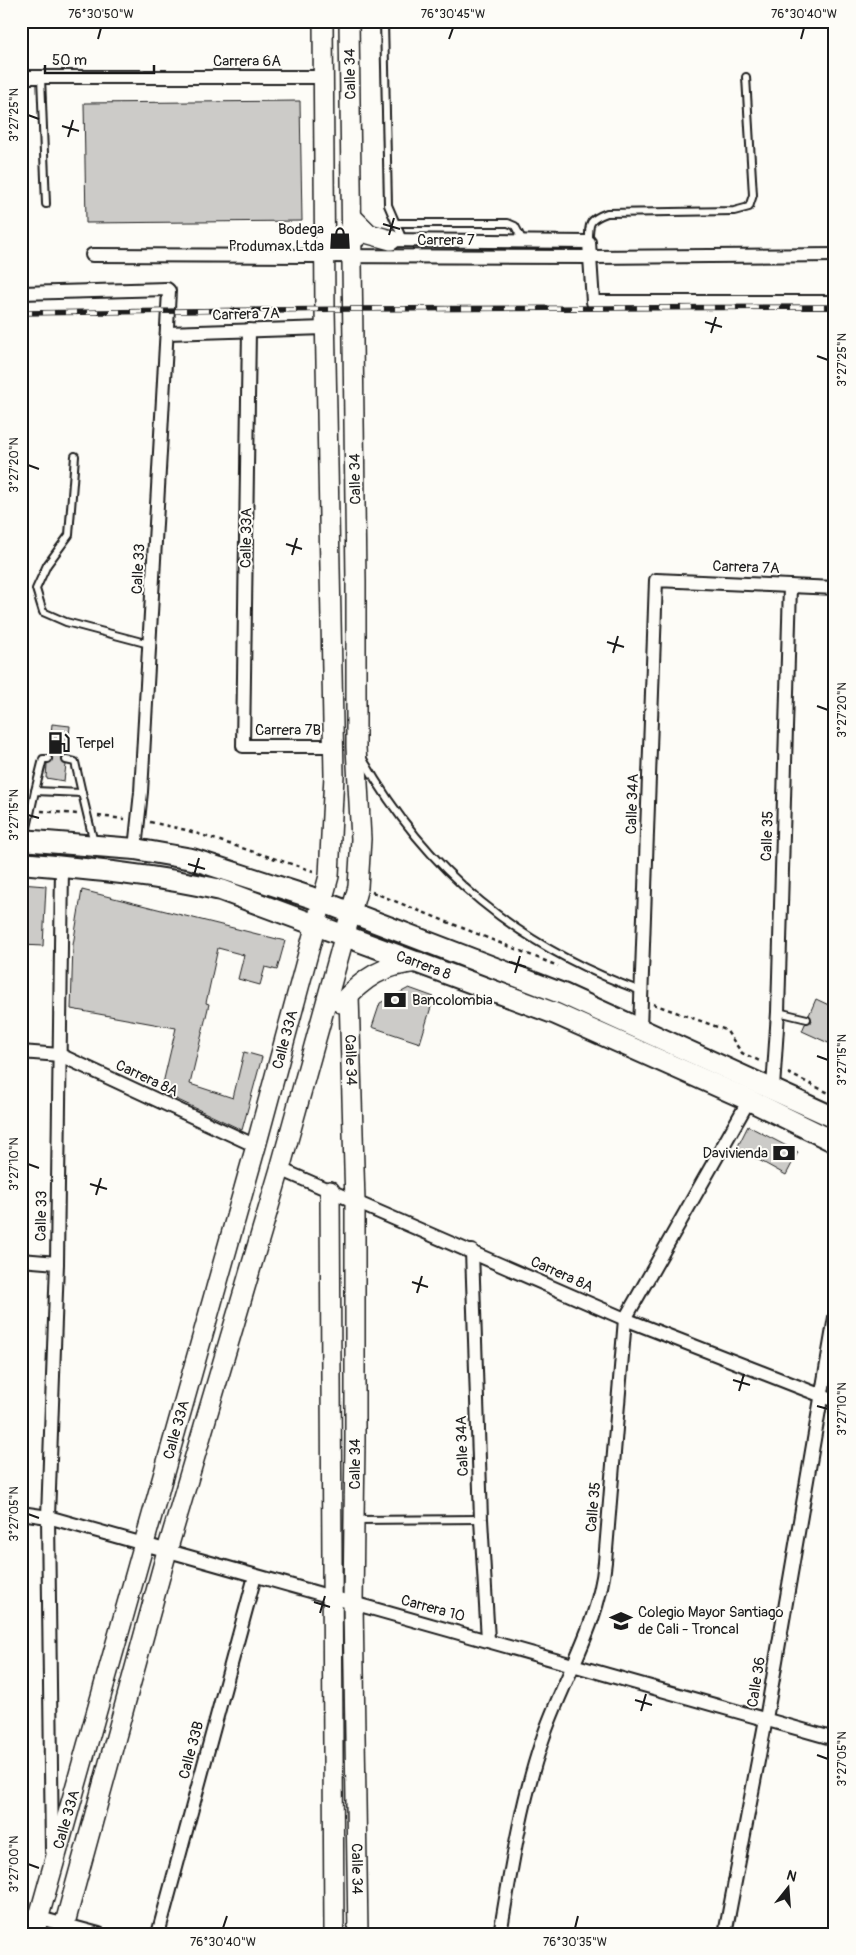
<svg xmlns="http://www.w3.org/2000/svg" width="856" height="1955" font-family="Pangolin,sans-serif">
  <rect width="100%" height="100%" fill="#fdfcf7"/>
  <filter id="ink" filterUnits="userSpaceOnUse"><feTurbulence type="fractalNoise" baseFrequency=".02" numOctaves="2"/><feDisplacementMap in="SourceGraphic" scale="10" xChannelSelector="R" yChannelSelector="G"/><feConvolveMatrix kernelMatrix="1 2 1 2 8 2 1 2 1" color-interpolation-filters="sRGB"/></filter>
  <g filter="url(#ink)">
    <g fill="#cccbc8" stroke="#1c1c1c">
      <path d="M300 101 302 221 86 223 84 103Z"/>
      <path d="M52 724 70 726 67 755 61 759 66 765 64 781 46 778 47 764 53 759 49 754Z"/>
      <path d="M21 884 46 886 43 946 21 945Z"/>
      <path d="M82 890 285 941 277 970 265 967 260 985 238 979 244 955 218 948 206 1003 209 1004 190 1084 233 1098 244 1052 262 1057 242 1130 161 1092 176 1028 71 1009 73 945Z"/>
      <path d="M409 988 434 997 420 1043 372 1027 380 1003Z"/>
      <path d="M816 999 835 1008V1046L802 1031 805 1024 812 1021 809 1015Z"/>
      <path d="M748 1126 798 1152 786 1175 737 1148Z"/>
    </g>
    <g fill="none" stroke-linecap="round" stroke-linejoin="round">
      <defs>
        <g id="lane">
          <path d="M384 21 388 205 403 240"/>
          <path d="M41 77 46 204"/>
          <path d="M396 223H508L515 226 523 241"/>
          <path d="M589 242C589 223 588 220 607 213L734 211 749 207 753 195 746 77"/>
          <path d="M75 456 69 535 47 565 36 589 43 612 66 622 149 644"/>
          <path d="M363 759C427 872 519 947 641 991"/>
          <path d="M66 760 75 762 82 793"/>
          <path d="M35 791 43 759H48"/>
          <path d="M25 837 35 791 82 793 94 843"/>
          <path d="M778 1012 807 1019"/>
          <path d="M355 1520 481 1519"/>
        </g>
        <g id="street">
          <path d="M21 77H323"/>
          <path d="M324 239 359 240"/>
          <path d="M384 240 589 242 593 302H835"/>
          <path d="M92 255 590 257 835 255"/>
          <path d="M21 293 167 289 169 291 141 792 135 849"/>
          <path d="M249 330 243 746H333"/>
          <path d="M167 333 325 328"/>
          <path d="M640 1029 656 580 835 588"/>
          <path d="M21 1052 60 1055 256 1146"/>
          <path d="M773 1088 778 1012 790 586"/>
          <path d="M280 1169 625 1319 835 1401"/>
          <path d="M472 1251 481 1519 488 1640"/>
          <path d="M21 1260 57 1263"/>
          <path d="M21 1513 48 1517 835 1739"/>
          <path d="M52 1851 48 1517 57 1263 62 867"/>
          <path d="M21 1913 99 1934"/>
          <path d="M158 1934 255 1576"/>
          <path d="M500 1934C511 1869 521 1803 542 1741 562 1680 599 1626 605 1562L625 1319 749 1100"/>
          <path d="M725 1934 766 1719 835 1317"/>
        </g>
        <g id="secondary">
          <path d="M352 217 369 234 391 240"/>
          <path id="s1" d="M349 995 355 1202V1439L353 1603 358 1934"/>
          <path d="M341 1003C365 977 383 965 419 962"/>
          <path d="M330 1191C333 1439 331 1686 334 1934"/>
          <path id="s2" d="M34 1934 256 1146 329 876 334 775 325 310 323 21"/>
          <path d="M62 1934 167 1551 280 1169 358 887 361 839 356 747V582L349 21"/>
        </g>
        <g id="primary">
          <path d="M21 840 135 849 192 859 310 897 563 994 835 1118"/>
          <path id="s3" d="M21 863C89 869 155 875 221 890L556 1014 749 1100 835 1142"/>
        </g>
      </defs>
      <use href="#lane" stroke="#1c1c1c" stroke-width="10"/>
      <use href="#street" stroke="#1c1c1c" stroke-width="16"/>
      <use href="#secondary" stroke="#1c1c1c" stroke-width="22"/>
      <use href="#primary" stroke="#1c1c1c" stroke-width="24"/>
      <g stroke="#1c1c1c" stroke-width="2.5" stroke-dasharray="4 4" stroke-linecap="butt">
        <path d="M41 811 78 814"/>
        <path d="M98 816 125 819"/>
        <path d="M150 822 186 830 313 871"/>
        <path d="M372 892 558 966"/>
        <path d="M653 1004 726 1030 742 1053 762 1062"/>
        <path d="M788 1073 835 1096"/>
      </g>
      <use href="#lane" stroke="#fdfcf7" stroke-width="6"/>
      <use href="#street" stroke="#fdfcf7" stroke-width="12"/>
      <use href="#secondary" stroke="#fdfcf7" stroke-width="19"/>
      <use href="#primary" stroke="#fdfcf7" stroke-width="20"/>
      <defs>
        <path id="rail" d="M21 313 353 309 835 307"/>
      </defs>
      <use href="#rail" stroke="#1c1c1c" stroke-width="5.5"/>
      <use href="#rail" stroke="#fdfcf7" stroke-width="4" stroke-dasharray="11" stroke-linecap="butt"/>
    </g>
  </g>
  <path fill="none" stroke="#1c1c1c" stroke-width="2" d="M98 39 101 28M449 39 453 28M801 39 804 28M28 115 39 119M62 126 79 131M68 137 73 120M383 224 400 229M389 235 394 218M705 322 722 327M711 333 716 317M817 356 828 360M28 465 39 469M286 544 302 549M292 555 297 538M607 642 624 647M613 653 618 636M817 706 828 710M28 815 39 818M188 864 205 869M194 875 199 858M509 962 526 967M515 973 520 956M817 1056 828 1060M28 1164 39 1168M90 1184 107 1189M96 1195 101 1178M412 1282 428 1287M417 1293 422 1276M733 1380 750 1385M739 1391 744 1374M817 1406 828 1409M28 1514 39 1518M314 1602 330 1607M320 1613 325 1596M635 1700 652 1705M641 1711 646 1694M817 1755 828 1759M28 1864 39 1868M223 1928 227 1916M575 1928 578 1916"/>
  <defs>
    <symbol id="shop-bare" viewBox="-9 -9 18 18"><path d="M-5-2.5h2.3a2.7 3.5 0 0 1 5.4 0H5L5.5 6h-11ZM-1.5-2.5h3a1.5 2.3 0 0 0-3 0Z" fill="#1c1c1c" stroke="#fdfcf7" stroke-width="2.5" paint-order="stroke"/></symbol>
    <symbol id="fuel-bare" viewBox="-9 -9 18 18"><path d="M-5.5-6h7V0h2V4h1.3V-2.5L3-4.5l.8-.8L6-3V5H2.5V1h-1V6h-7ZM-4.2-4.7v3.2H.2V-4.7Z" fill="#1c1c1c" stroke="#fdfcf7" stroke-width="2.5" paint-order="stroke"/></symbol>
    <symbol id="bank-bare" viewBox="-9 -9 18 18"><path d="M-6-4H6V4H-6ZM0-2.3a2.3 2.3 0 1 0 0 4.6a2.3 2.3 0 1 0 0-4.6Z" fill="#1c1c1c" stroke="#fdfcf7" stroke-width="2.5" paint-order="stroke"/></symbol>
    <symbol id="school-bare" viewBox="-9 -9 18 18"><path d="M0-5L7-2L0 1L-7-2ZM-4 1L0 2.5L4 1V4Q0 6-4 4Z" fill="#1c1c1c" stroke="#fdfcf7" stroke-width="2.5" paint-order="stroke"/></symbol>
  </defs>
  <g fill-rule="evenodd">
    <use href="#shop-bare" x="324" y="222" width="32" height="32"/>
    <use href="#fuel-bare" x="43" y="727" width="32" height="32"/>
    <use href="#bank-bare" x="379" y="984" width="32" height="32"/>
    <use href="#bank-bare" x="768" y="1137" width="32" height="32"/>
    <use href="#school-bare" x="605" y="1605" width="32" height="32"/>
  </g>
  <g text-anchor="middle" stroke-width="4" stroke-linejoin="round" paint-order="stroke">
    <g font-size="15" fill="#1c1c1c" stroke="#fdfcf7">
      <text x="247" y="66">Carrera 6A</text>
      <text transform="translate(350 74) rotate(-91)" y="5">Calle 34</text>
      <text x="446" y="245">Carrera 7</text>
      <text transform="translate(246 314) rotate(-2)" y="5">Carrera 7A</text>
      <text transform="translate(355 479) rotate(-91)" y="5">Calle 34</text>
      <text transform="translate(246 538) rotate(-89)" y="5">Calle 33A</text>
      <text transform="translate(746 567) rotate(2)" y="5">Carrera 7A</text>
      <text transform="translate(138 569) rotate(-87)" y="5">Calle 33</text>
      <text x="288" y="735">Carrera 7B</text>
      <text transform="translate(632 804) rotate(-88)" y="5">Calle 34A</text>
      <text transform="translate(767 836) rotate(-88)" y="5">Calle 35</text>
      <text dy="5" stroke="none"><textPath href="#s3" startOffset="418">Carrera 8</textPath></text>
      <text dy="5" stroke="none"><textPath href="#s2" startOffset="929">Calle 33A</textPath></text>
      <text dy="5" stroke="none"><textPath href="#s1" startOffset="65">Calle 34</textPath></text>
      <text transform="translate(147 1078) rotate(25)" y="5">Carrera 8A</text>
      <text transform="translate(41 1216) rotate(-89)" y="5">Calle 33</text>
      <text transform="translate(562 1274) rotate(24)" y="5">Carrera 8A</text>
      <text dy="5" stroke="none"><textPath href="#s2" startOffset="524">Calle 33A</textPath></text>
      <text transform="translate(462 1446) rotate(-92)" y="5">Calle 34A</text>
      <text transform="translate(355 1464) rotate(-90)" y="5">Calle 34</text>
      <text transform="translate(593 1507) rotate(-85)" y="5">Calle 35</text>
      <text transform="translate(433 1608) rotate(15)" y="5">Carrera 10</text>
      <text transform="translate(756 1682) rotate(-81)" y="5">Calle 36</text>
      <text transform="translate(191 1750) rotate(-75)" y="5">Calle 33B</text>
      <text dy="5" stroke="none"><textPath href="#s2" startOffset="119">Calle 33A</textPath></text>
      <text dy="5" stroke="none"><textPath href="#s1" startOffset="874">Calle 34</textPath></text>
    </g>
    <g font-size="15" fill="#1c1c1c" stroke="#fdfcf7" text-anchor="start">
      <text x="324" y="234" text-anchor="end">Bodega<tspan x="324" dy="17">Produmax Ltda</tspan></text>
      <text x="76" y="748">Terpel</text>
      <text x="412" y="1005">Bancolombia</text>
      <text x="768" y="1158" text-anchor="end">Davivienda</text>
      <text x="638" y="1617">Colegio Mayor Santiago<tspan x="638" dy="17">de Cali - Troncal</tspan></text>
    </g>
  </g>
  <rect width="856" height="1955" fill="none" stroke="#fdfcf7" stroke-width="55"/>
  <g transform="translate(788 1888) rotate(17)" stroke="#fdfcf7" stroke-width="4" paint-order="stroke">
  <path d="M0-4L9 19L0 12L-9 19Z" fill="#1c1c1c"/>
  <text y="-8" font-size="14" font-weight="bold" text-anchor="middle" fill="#1c1c1c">N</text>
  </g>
  <path d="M45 65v8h109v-8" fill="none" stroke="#1c1c1c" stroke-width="2.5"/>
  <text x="52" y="65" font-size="15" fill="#1c1c1c" stroke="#fdfcf7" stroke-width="4" paint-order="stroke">50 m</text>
  <rect x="28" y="28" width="800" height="1900" fill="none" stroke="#1c1c1c" stroke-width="2"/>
  <g font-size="12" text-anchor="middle" fill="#1c1c1c">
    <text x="101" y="18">76°30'50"W</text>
    <text x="453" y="18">76°30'45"W</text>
    <text x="804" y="18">76°30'40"W</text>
    <text transform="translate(14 115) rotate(-90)" y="4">3°27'25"N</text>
    <text transform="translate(842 360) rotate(-90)" y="4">3°27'25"N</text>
    <text transform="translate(14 465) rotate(-90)" y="4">3°27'20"N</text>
    <text transform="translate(842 710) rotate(-90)" y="4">3°27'20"N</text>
    <text transform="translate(14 815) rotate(-90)" y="4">3°27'15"N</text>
    <text transform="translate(842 1060) rotate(-90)" y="4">3°27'15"N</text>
    <text transform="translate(14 1164) rotate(-90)" y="4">3°27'10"N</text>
    <text transform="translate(842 1409) rotate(-90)" y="4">3°27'10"N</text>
    <text transform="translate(14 1514) rotate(-90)" y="4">3°27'05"N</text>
    <text transform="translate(842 1759) rotate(-90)" y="4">3°27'05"N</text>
    <text transform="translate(14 1864) rotate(-90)" y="4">3°27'00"N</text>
    <text x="223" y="1946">76°30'40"W</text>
    <text x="575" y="1946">76°30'35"W</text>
  </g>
</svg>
